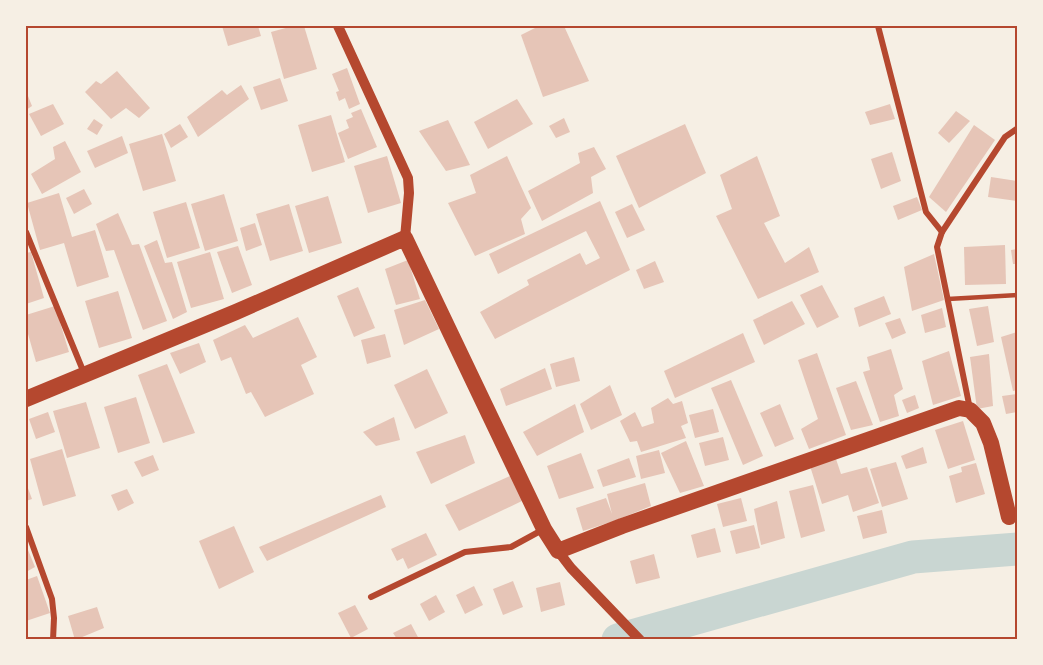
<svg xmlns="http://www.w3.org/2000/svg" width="1043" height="665" font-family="'IBM Plex Sans',sans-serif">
  <rect width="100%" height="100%" fill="#f6efe4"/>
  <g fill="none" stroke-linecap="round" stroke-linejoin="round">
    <path stroke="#c9d6d2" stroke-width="33" d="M618 640 913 557 1018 549"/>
  </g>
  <g fill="#e6c5b7">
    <path d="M222 26H258L261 36 228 46Z"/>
    <path d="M293 26H304L317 69 284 79 271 32Z"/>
    <path d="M539 26H564L589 81 543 97 521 35Z"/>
    <path d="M347 68 360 104 349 109 345 98 339 101 336 92 339 91 332 74Z"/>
    <path d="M117 71 150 108 139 118 126 108 111 119 85 92 96 81 101 84Z"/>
    <path d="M280 78 288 101 261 110 253 87Z"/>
    <path d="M241 85 249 99 198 137 187 117 222 90 227 95Z"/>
    <path d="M26 91 32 106 26 110Z"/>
    <path d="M517 99 533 124 488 149 474 122Z"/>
    <path d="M53 104 64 124 41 136 29 114Z"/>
    <path d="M890 104 895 119 870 125 865 112Z"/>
    <path d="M361 109 377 147 348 159 338 133 349 128 346 120 353 117 351 113Z"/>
    <path d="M956 111 970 121 949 143 938 133Z"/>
    <path d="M331 115 345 162 312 172 298 125Z"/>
    <path d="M564 118 570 132 556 138 549 126Z"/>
    <path d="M94 119 103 125 97 135 87 129Z"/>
    <path d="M448 120 470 165 446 171 419 131Z"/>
    <path d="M180 124 188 137 171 148 164 134Z"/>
    <path d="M685 124 706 173 639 208 616 156Z"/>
    <path d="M974 125 995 140 946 212 929 197Z"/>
    <path d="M162 134 176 181 143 191 129 144Z"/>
    <path d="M122 136 128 153 95 168 87 151Z"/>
    <path d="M65 141 81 172 42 194 31 174 55 159 53 147Z"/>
    <path d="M594 147 606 169 591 177 593 193 542 221 528 191 580 163 578 153Z"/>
    <path d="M892 152 901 181 881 189 871 159Z"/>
    <path d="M387 156 401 203 368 213 354 166Z"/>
    <path d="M507 156 531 208 521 219 525 234 475 256 448 203 476 193 470 175Z"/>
    <path d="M757 156 780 216 764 223 785 263 809 247 819 272 758 299 716 216 732 209 720 175Z"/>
    <path d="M991 177 1017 181V201L988 197Z"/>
    <path d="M84 189 92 204 74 214 66 198Z"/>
    <path d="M59 193 72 237 95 230 109 277 77 287 64 243 40 250 27 203Z"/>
    <path d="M224 194 238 241 205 251 191 204Z"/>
    <path d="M328 196 342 243 309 253 295 206Z"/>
    <path d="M917 197 922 210 898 220 893 206Z"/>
    <path d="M600 201 630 270 495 339 480 312 529 285 527 280 580 253 586 265 600 258 586 231 498 274 489 254Z"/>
    <path d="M186 202 200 248 167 258 153 212Z"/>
    <path d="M289 204 303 251 270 261 256 214Z"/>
    <path d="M632 204 645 230 627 238 615 212Z"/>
    <path d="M118 213 132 245 139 244 167 321 143 330 114 250 106 251 96 224Z"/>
    <path d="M255 223 262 245 246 251 240 228Z"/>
    <path d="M157 240 165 263 172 262 187 312 173 319 144 246Z"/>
    <path d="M1005 245 1006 284 965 285 964 247Z"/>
    <path d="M238 246 252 285 232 293 217 252Z"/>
    <path d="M1017 249V264H1013L1011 250Z"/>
    <path d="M31 252 44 298 26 304V253Z"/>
    <path d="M210 252 224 299 191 308 177 262Z"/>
    <path d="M934 254 944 300 912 311 904 267Z"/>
    <path d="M408 260 420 299 396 305 385 269Z"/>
    <path d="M655 261 664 282 644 289 636 270Z"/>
    <path d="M822 285 839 317 817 328 800 295Z"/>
    <path d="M358 287 375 328 354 337 337 296Z"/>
    <path d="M118 291 132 338 99 348 85 301Z"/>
    <path d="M884 296 891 314 859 327 854 308Z"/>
    <path d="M425 300 439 329 404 345 394 310Z"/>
    <path d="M792 301 805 324 764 345 753 320Z"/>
    <path d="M55 306 69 352 36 362 26 327V315Z"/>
    <path d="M988 306 994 342 977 346 969 309Z"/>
    <path d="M942 308 946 327 925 333 921 315Z"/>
    <path d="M298 317 317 357 301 365 314 394 265 417 251 392 246 394 231 357 221 361 213 340 245 325 253 338Z"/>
    <path d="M900 318 906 333 892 339 885 323Z"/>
    <path d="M1017 332V390L1013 391 1001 337Z"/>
    <path d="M743 333 755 362 675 398 664 371Z"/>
    <path d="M385 334 391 357 367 364 361 340Z"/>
    <path d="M199 343 206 362 180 374 170 353Z"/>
    <path d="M891 349 903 389 894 395 899 416 880 422 863 372 870 370 867 357Z"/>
    <path d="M949 351 961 396 933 405 922 361Z"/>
    <path d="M817 353 846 435 809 449 801 429 818 419 798 360Z"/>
    <path d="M989 354 993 406 977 409 970 357Z"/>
    <path d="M574 357 580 381 556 387 550 364Z"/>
    <path d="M167 364 195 433 163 443 138 375Z"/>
    <path d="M545 368 552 389 506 406 500 389Z"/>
    <path d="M427 369 448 413 415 429 394 385Z"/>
    <path d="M731 380 763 456 743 465 711 388Z"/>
    <path d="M856 381 873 425 851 430 836 388Z"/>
    <path d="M610 385 622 415 591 430 580 404Z"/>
    <path d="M1017 394V412L1006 414 1002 396Z"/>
    <path d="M915 395 919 408 907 413 902 400Z"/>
    <path d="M136 397 150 443 118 453 104 407Z"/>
    <path d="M668 398 673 404 682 401 688 423 681 426 686 438 641 452 637 441 630 442 620 421 635 412 642 427 654 423 651 408Z"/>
    <path d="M86 402 100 448 67 458 53 411Z"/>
    <path d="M575 404 584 432 537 456 523 432Z"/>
    <path d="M780 404 794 439 775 447 760 413Z"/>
    <path d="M713 409 719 432 695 438 689 415Z"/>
    <path d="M48 412 55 432 36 439 29 419Z"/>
    <path d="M394 417 400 440 376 446 363 432Z"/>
    <path d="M963 421 975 460 948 469 935 430Z"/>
    <path d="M465 435 475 463 431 484 416 452Z"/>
    <path d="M723 437 729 460 705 466 699 443Z"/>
    <path d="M686 441 704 486 680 493 661 453Z"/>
    <path d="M923 447 927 463 906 469 901 456Z"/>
    <path d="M62 449 76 496 43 506 30 459Z"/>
    <path d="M659 450 665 473 641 479 636 456Z"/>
    <path d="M581 453 594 488 559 499 547 466Z"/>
    <path d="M153 455 159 470 142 477 134 462Z"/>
    <path d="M629 458 636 477 603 487 597 470Z"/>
    <path d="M836 459 841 474 867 467 879 503 853 512 848 495 822 504 810 466Z"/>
    <path d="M896 462 908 499 882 507 870 469Z"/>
    <path d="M976 463 985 494 956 503 949 476 962 472 961 467Z"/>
    <path d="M512 475 524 500 459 531 445 505Z"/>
    <path d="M26 483 32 499 26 501Z"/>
    <path d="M645 483 651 506 614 521 583 531 576 508 606 498 612 514 607 494Z"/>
    <path d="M813 485 825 531 801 538 789 491Z"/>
    <path d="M127 489 134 503 118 511 111 495Z"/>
    <path d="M381 495 386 507 267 561 259 547Z"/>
    <path d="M741 498 747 521 723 527 717 504Z"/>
    <path d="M777 501 785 538 761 545 754 509Z"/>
    <path d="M882 510 887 533 863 539 857 516Z"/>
    <path d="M754 525 760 548 736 554 730 531Z"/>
    <path d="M234 526 254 572 219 589 199 541Z"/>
    <path d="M715 528 721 552 697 558 691 535Z"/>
    <path d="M426 533 437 555 408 569 403 558 397 561 391 549Z"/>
    <path d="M26 545 35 567 26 572Z"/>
    <path d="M654 554 660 578 636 584 630 561Z"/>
    <path d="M37 576 50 613 26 621V580Z"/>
    <path d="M513 581 523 607 503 615 493 589Z"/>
    <path d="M560 582 565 605 541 612 536 588Z"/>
    <path d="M474 586 483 605 465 614 456 595Z"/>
    <path d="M436 595 445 612 429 621 420 604Z"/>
    <path d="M355 605 368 629 351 638 338 613Z"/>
    <path d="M97 607 104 628 75 640 68 616Z"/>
    <path d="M411 624 419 639H397L393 633Z"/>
  </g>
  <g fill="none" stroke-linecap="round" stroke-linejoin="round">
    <path stroke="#b5482f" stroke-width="4.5" d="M948 299 1018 295"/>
    <g stroke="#b5482f" stroke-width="6">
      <path d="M878 26 926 212 942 232"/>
      <path d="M26 232 84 373"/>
      <path d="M970 409 937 247 942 232 1005 137 1018 128"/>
      <path d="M26 527 52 599 54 618 53 640"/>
      <path d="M371 597 465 552 511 547 544 529"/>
    </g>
    <g stroke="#b5482f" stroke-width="10">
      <path d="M338 26 408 178 409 193 405 238"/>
      <path d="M558 551 571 568 640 640"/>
    </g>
    <path stroke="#b5482f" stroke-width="16" d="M26 399 236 312 405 238 544 529 558 551 622 526 959 408 970 410 983 423 991 443 1009 517"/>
  </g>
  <rect width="1043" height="665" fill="none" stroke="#f6efe4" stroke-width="54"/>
  <rect x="27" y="27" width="989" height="611" fill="none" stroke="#b5482f" stroke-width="2"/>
</svg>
